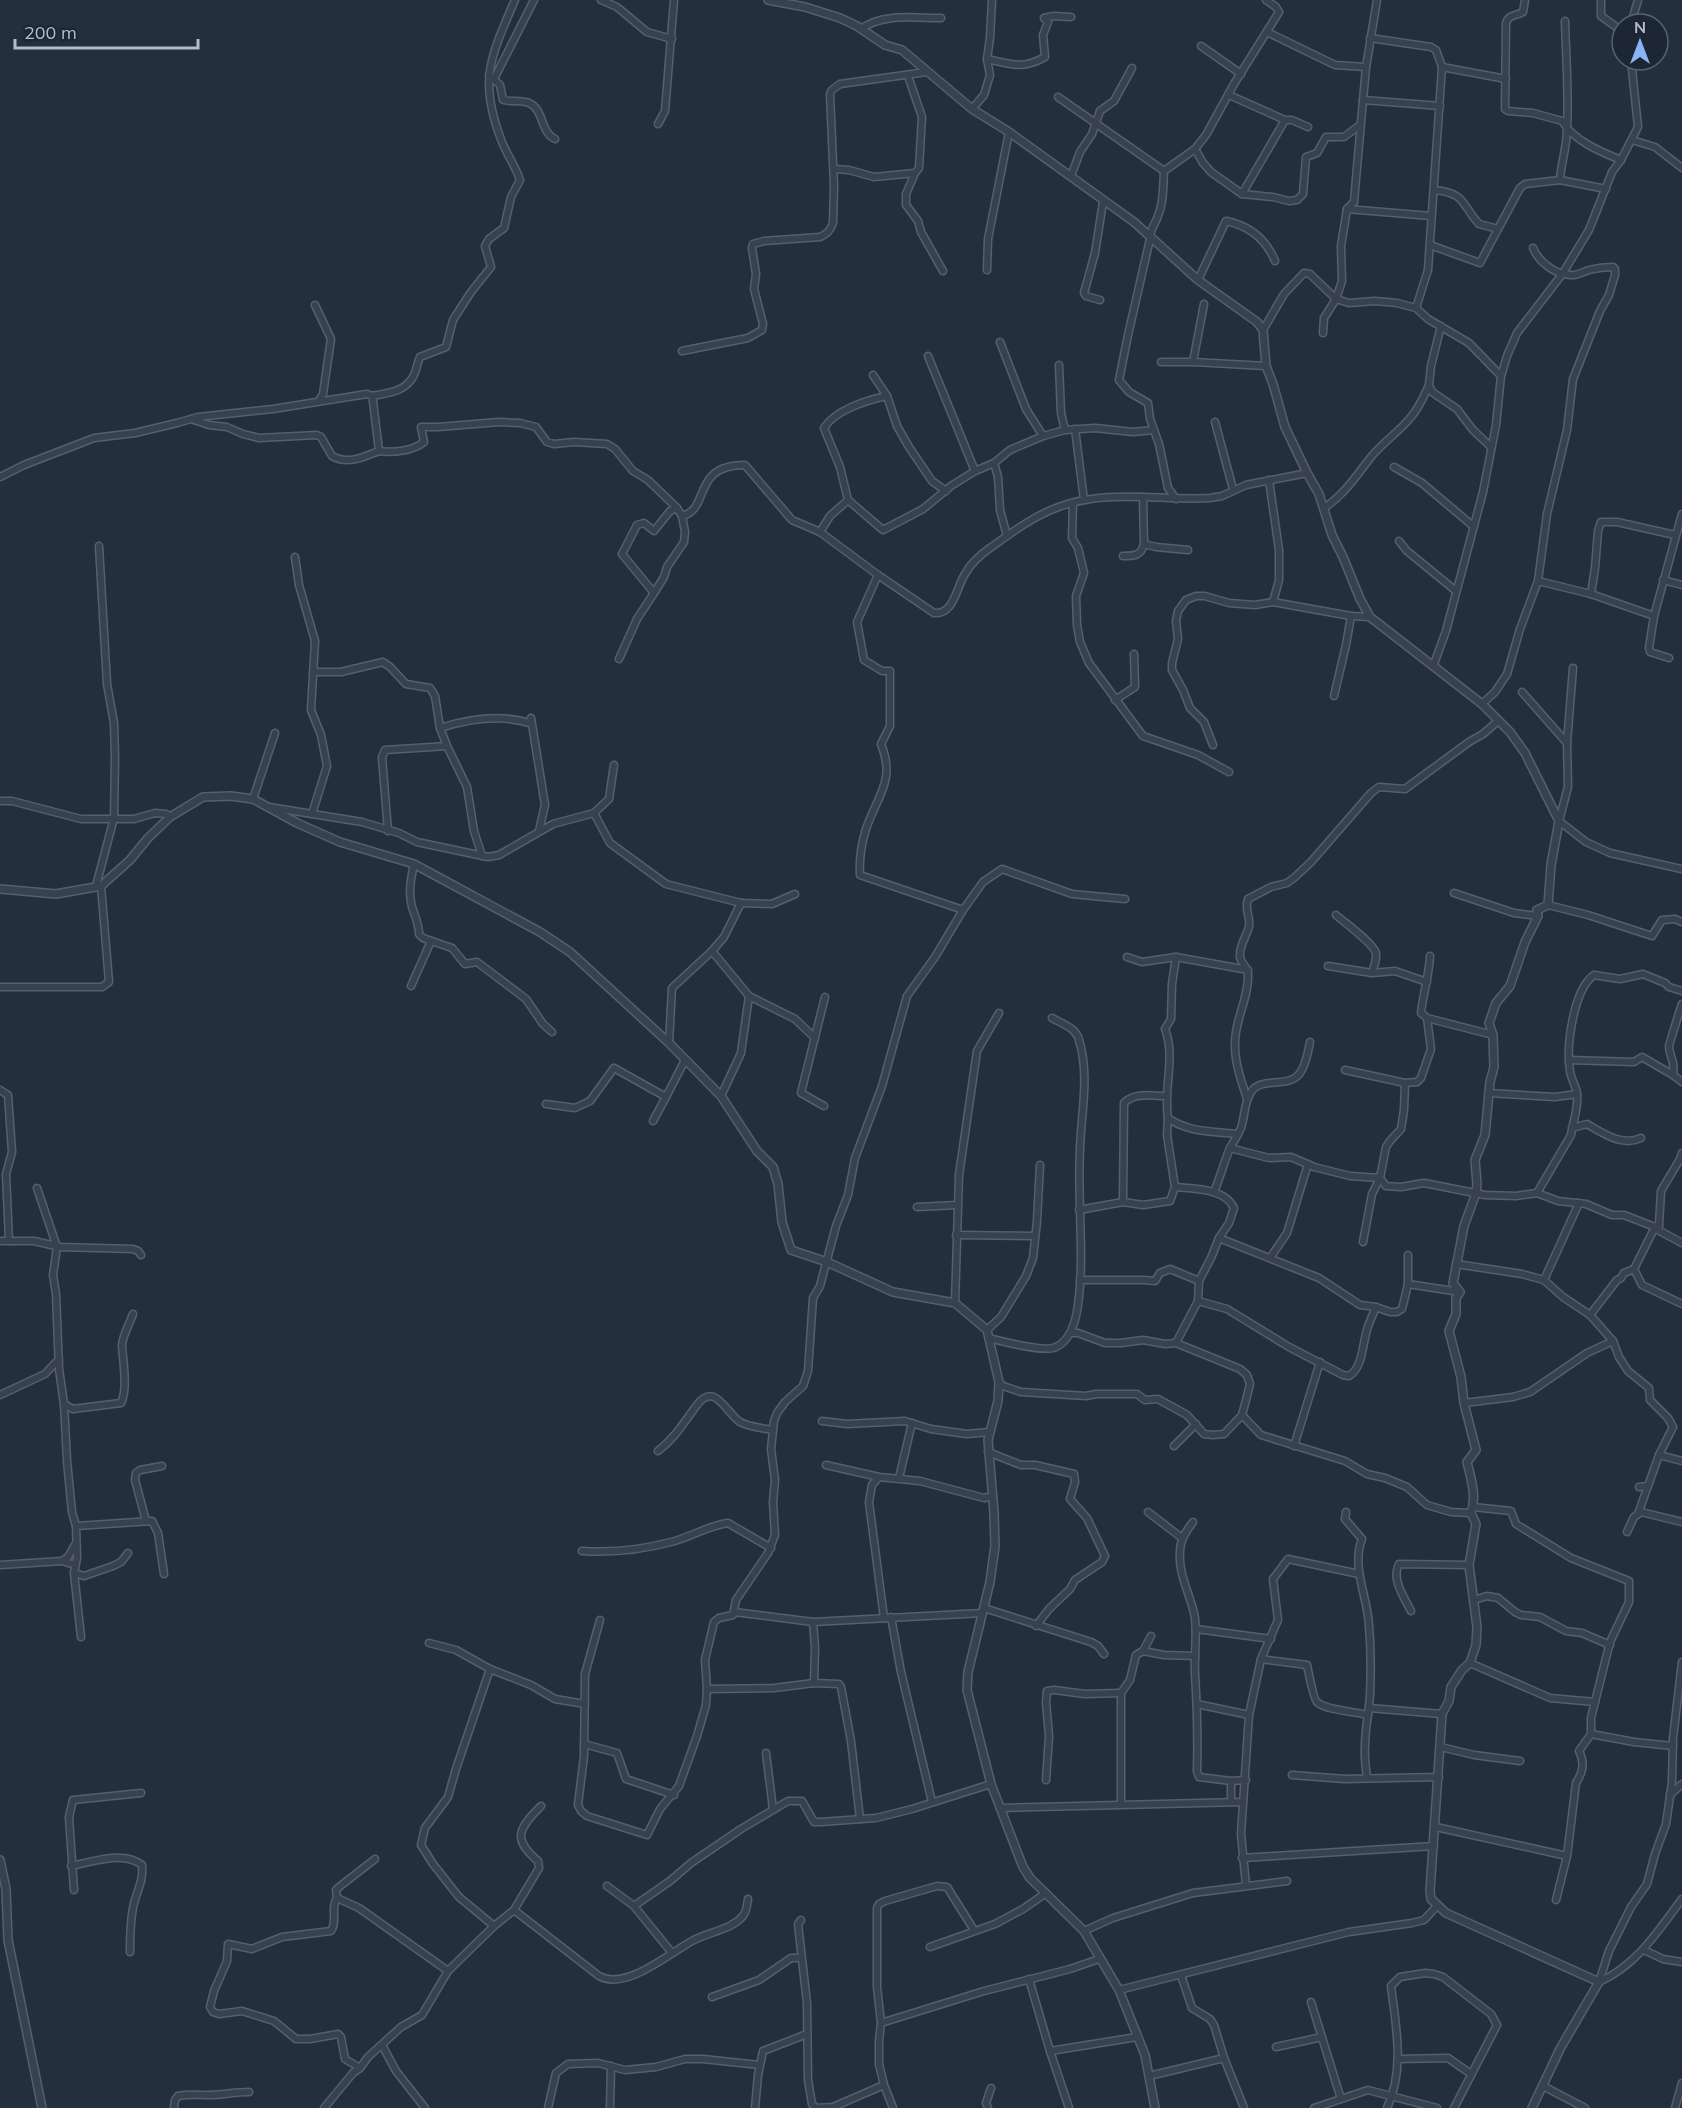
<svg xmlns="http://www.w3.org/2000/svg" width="1682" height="2108" font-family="Mulish,sans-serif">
  <rect width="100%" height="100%" fill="#242f3e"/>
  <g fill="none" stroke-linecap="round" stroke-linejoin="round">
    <defs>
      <g id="minor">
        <path d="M601 0 617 7 647 32 672 39"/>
        <path d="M1525 0 1523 12C1516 16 1509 14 1506 23L1505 109 1508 111 1533 113 1562 121C1574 141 1601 152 1621 160"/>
        <path d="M1601 0V16L1622 31"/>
        <path d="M1631 24 1638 0"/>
        <path d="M861 29C882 13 914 18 941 18"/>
        <path d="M1267 32 1335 65 1366 67"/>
        <path d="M1370 38 1431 47 1436 50 1442 67 1506 79"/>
        <path d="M1201 46 1241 74"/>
        <path d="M987 59C1011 64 1022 70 1045 57L1043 35 1048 22 1044 18 1054 16 1071 17"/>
        <path d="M489 75 500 85 503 100C511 102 521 100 529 103 544 109 540 132 555 139"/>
        <path d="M494 79 534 0"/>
        <path d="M1229 95 1285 120"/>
        <path d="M1058 97 1164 171"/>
        <path d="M1363 100 1440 106"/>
        <path d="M972 109 984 95 990 75 987 59 990 38 992 0"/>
        <path d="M658 124 665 111 674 0"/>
        <path d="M1632 140 1655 147 1682 168"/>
        <path d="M1195 149 1203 163 1211 172 1242 194 1273 197 1289 201 1297 200 1303 194 1306 157 1317 153 1326 137H1344L1360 125"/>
        <path d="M834 169 849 170 874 177 915 173 919 168 922 117 908 76"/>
        <path d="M1164 171C1163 186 1164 202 1158 216 1155 225 1150 228 1150 239L1128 335 1119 380 1129 392 1148 403 1150 419 1159 444 1168 488 1176 499"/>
        <path d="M1164 171 1195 149 1206 135 1234 84 1279 12 1276 7 1266 0"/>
        <path d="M915 173 906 194V205L918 221 921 232 943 271"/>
        <path d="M1071 176 1080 152 1092 134 1100 111 1114 101 1132 68"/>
        <path d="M1560 180 1606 189"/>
        <path d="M1434 190C1466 193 1461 204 1479 224L1498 229 1520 188 1525 184 1560 180C1561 163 1567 147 1567 129 1569 93 1566 57 1565 21"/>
        <path d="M1242 194 1285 120H1292L1308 127"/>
        <path d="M1347 209 1431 216"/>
        <path d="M1430 245 1480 263 1498 229"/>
        <path d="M987 270 988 239 1009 132"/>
        <path d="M1198 280 1226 221C1250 226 1266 239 1275 261"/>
        <path d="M1100 300 1086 296 1084 293 1095 253 1103 202"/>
        <path d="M315 305 331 339 323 394 319 401"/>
        <path d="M1416 308 1428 270 1442 67"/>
        <path d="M1441 326 1431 366 1429 385 1432 392 1457 409 1473 430 1491 447"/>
        <path d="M1263 330 1284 294 1304 273 1310 274 1336 299 1349 303 1375 301 1397 303 1416 308 1428 319 1469 343 1501 376"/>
        <path d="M1323 333 1324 318 1336 299 1342 281 1341 246 1347 209 1354 202 1355 190 1366 67 1377 0"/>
        <path d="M682 351 748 338 762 330 763 324 754 289 756 274 752 248 753 244 764 241 820 237C827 234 830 231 833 223L834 186 830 94 832 90 840 84 926 72"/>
        <path d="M928 356 975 471"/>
        <path d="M1161 362H1193L1266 366"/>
        <path d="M1193 362 1204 304"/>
        <path d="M1059 365 1061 413 1065 430"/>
        <path d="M873 375 887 396 897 426 909 447 932 481 946 491"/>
        <path d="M372 396C388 393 406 392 414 375 417 369 417 363 420 357L446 347 453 320 471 292 491 267 485 246 489 239 504 228 511 197 520 180C516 167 507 155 502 142 478 81 490 58 515 0"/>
        <path d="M887 396C867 400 835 410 824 428L840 467 848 500 883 530 923 509 951 486 975 471 994 463 1010 450 1043 436 1026 409 1000 342"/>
        <path d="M191 419 209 425 227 427 243 434 259 438 317 435 321 437 332 456C348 465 363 457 379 451"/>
        <path d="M1215 422 1233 489"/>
        <path d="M1075 429 1084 500"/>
        <path d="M1043 436 1065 430 1095 428 1133 432 1154 430"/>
        <path d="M994 463 998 477 1000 510 1007 536"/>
        <path d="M1394 467 1422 483 1473 526"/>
        <path d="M0 477 24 465 94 438 135 433 177 423 198 417 273 409 367 394 372 396 373 401 379 451C393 453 413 451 424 442L421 427H438L499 422 520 423 536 427 547 442 554 444 574 442 607 444 615 449 633 471 648 480 677 508 682 516C711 509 691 465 745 465L792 520 820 532 878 575 934 613C954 615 956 588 965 574 971 563 980 555 990 548 1011 533 1032 517 1056 508 1105 488 1160 501 1210 498L1222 496 1246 485 1307 473"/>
        <path d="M1269 480 1279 550V580L1273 602"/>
        <path d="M1073 503 1072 538 1078 548 1084 573 1076 596 1077 625 1080 642 1089 663 1143 736 1198 755 1229 772"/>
        <path d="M1324 508C1345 494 1356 476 1371 457 1383 442 1399 432 1411 417 1419 408 1424 396 1429 385"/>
        <path d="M820 532 830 516 848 500"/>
        <path d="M1399 541 1407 551 1456 591"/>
        <path d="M1144 544 1156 547 1188 550"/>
        <path d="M1123 556C1134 556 1141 556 1144 544L1143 497"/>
        <path d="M295 557 299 585 315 641 311 710 321 735 327 766 312 814"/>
        <path d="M878 575 857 622 864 660 882 671H890V726L881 744C896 781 877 796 866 829 861 845 859 859 860 875L963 910"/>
        <path d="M1663 580 1682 585"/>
        <path d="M1538 581 1591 594 1654 616"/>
        <path d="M654 593 664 577 667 567 684 542 685 532 682 516"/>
        <path d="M1591 594 1595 568 1598 531 1601 522H1617L1675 535"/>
        <path d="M1669 658 1650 652 1649 648 1654 616 1682 514"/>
        <path d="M619 659 637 619 654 593 622 554 637 525 644 523 654 531 670 511 677 508"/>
        <path d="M1434 664 1446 631 1483 492 1496 425 1501 376 1507 356 1517 333 1563 273 1589 230 1612 172 1621 160 1638 127 1631 60"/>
        <path d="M1573 668 1567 743 1568 787 1559 821 1586 842 1610 853 1682 869"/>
        <path d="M313 672H341L383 662 390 667 406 684 430 688 435 696 440 728 447 746 467 787 474 831 482 856"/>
        <path d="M1522 692 1567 743"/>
        <path d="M1334 696 1346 645 1351 616"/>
        <path d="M1115 700 1135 687 1134 654"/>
        <path d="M1482 704 1495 692 1507 674 1520 629 1538 581 1547 514 1567 430 1573 379 1600 311 1609 295 1615 275V269L1613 267C1605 267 1597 268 1589 270 1583 272 1576 276 1570 275 1554 274 1539 262 1533 248"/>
        <path d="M440 728C469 719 500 714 529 723L531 718 545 805 539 831"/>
        <path d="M1213 745 1204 722 1190 708 1183 690 1172 670V663L1178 639 1176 621 1178 611 1186 600 1196 596H1205L1229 603 1255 605 1273 602 1351 616 1370 617"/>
        <path d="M253 799 275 733"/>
        <path d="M0 801H12L81 819H134L155 813 166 814 170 817"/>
        <path d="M269 807 362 822 399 833 417 842 488 857 499 855 553 824 594 813 610 843 666 884 741 903 772 904 795 894"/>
        <path d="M594 813 609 799 614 765"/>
        <path d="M388 831 382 757 385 750 447 746"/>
        <path d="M414 864C411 878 408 892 412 907 415 916 419 924 419 934L423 938 452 948 465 964 477 962 526 999 543 1024 552 1032"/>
        <path d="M96 886 114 818 115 758 114 723 107 684 99 546"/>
        <path d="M1454 893 1514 913 1538 916"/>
        <path d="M1548 905 1588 915 1652 936 1662 920 1675 919 1682 922"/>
        <path d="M1336 915C1345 923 1372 942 1376 953 1377 959 1374 967 1372 973"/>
        <path d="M712 951 749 996"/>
        <path d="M1127 957 1142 962 1176 957 1248 970"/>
        <path d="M1176 957 1172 984 1171 1019 1165 1029C1176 1058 1163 1088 1168 1118 1189 1133 1213 1131 1236 1134"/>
        <path d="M1328 966 1372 973 1395 971 1427 982"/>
        <path d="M411 986 431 941"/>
        <path d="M0 987H102L109 982 101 886"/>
        <path d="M1682 1004C1681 1006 1670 1042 1669 1046 1669 1057 1676 1060 1673 1075L1682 1082"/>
        <path d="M1427 1018 1493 1035"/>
        <path d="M669 1043 672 988 712 951 724 937 741 903"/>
        <path d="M1569 1060 1634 1062 1642 1057 1673 1075"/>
        <path d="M1345 1070 1405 1083 1404 1110 1401 1129 1390 1141 1386 1147 1380 1178 1372 1194 1363 1242"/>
        <path d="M1405 1083 1417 1082 1421 1078 1431 1049 1427 1018 1421 1013C1423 994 1429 976 1430 956"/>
        <path d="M0 1090 8 1095 12 1152 6 1174 9 1241"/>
        <path d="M1488 1093 1555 1097 1577 1094"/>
        <path d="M721 1096 741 1053 749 996 795 1019 815 1038"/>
        <path d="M1247 1099C1240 1076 1232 1057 1236 1032 1239 1012 1249 994 1248 973 1247 967 1241 963 1240 957 1239 944 1247 937 1249 926 1251 917 1244 911 1248 899L1271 887 1287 883 1295 877 1311 862 1371 793 1379 787 1405 789 1469 742 1483 734 1498 721"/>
        <path d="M546 1104 575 1108 590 1101 614 1068 666 1097 685 1060"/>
        <path d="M824 1106 801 1093 825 997"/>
        <path d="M653 1121 666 1097"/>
        <path d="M1572 1128 1587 1124C1603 1133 1622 1147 1641 1138"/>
        <path d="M1230 1148 1269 1158 1291 1157 1314 1167 1350 1176 1380 1178"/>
        <path d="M1380 1178 1386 1186 1401 1187 1424 1183 1485 1195 1516 1196 1537 1193 1558 1201 1586 1204 1612 1215H1624L1655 1227 1659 1225 1658 1230 1682 1243"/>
        <path d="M1175 1187C1194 1189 1225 1188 1234 1208L1229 1223 1219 1238 1211 1258 1199 1281 1198 1301 1176 1343"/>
        <path d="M37 1188 57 1247 53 1275 56 1294 59 1369 64 1404 67 1461 72 1512 76 1526 77 1558 74 1573 81 1637"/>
        <path d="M1214 1192C1220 1178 1224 1162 1230 1148 1234 1141 1238 1135 1241 1128 1245 1116 1244 1103 1251 1092 1261 1076 1289 1089 1300 1073 1306 1065 1308 1052 1310 1042"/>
        <path d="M1537 1193 1571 1135C1573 1121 1579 1107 1577 1093 1576 1086 1571 1079 1570 1071 1566 1047 1573 990 1594 975L1620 979 1643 974 1665 983 1669 987 1682 991"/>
        <path d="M1123 1202 1124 1103C1135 1092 1152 1096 1166 1096"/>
        <path d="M917 1207 957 1205"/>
        <path d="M1079 1210 1123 1202 1143 1205 1170 1201 1175 1187 1167 1135 1168 1118"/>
        <path d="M1659 1225 1661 1191 1680 1159 1682 1153"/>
        <path d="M956 1235 1034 1236"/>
        <path d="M1219 1238 1319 1278 1360 1305 1376 1307 1390 1312H1397L1402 1309 1404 1301 1408 1284V1255"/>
        <path d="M0 1241H34L60 1247 133 1249 138 1251 141 1255"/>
        <path d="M1270 1258 1287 1233 1308 1164"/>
        <path d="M1456 1264 1522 1274 1544 1280 1563 1297 1590 1315 1613 1341 1619 1357 1628 1371 1649 1388 1650 1400 1668 1418 1673 1427 1659 1455 1648 1486 1639 1487"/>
        <path d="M1634 1269 1655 1227"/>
        <path d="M1080 1280H1144L1155 1281 1160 1273 1170 1269 1199 1281"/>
        <path d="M1544 1280 1579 1203"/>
        <path d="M1408 1284 1460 1292"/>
        <path d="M1198 1301 1227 1309 1289 1347 1343 1375 1349 1376C1363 1367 1362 1346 1367 1330 1369 1322 1373 1315 1376 1307"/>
        <path d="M955 1303 959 1175 977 1051 999 1013"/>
        <path d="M1590 1315 1617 1280 1621 1278 1624 1273 1634 1269 1642 1285 1682 1304"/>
        <path d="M987 1330 1001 1317 1026 1276 1033 1258 1037 1221 1040 1165"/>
        <path d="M989 1338C1001 1341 1045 1353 1056 1347 1071 1340 1076 1320 1078 1305 1085 1254 1077 1201 1080 1149 1081 1113 1090 1076 1079 1040 1076 1028 1063 1024 1052 1018"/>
        <path d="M999 1382 1003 1386 1021 1392 1086 1396 1096 1394H1137L1145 1400 1158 1399 1187 1415 1204 1434 1213 1435 1224 1434 1242 1415 1246 1400 1250 1384 1247 1375 1240 1369 1176 1343 1165 1344 1143 1340 1121 1343H1105L1078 1333H1071"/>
        <path d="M0 1395 45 1374 59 1359"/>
        <path d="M1464 1403 1513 1397 1530 1392 1587 1353 1613 1341"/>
        <path d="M64 1404 73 1409 121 1403C128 1390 123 1360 122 1346 122 1336 130 1323 133 1314"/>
        <path d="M1242 1415 1261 1435 1345 1461 1367 1474 1385 1478 1407 1487 1427 1505 1451 1512 1471 1513"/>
        <path d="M822 1421 847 1424 905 1421 931 1429 967 1434 989 1432"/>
        <path d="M1174 1446 1196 1424"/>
        <path d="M1294 1446 1320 1362"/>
        <path d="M658 1451C676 1437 684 1422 697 1405 715 1381 726 1413 740 1422 749 1427 762 1428 772 1430"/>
        <path d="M988 1452 1021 1465H1035L1074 1474 1075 1482 1070 1499 1087 1518 1105 1556 1102 1562 1075 1580 1070 1589 1049 1609 1036 1626"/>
        <path d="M1659 1455 1682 1461"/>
        <path d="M826 1465 879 1477 920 1481 984 1498 993 1496"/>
        <path d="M879 1477 872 1485 869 1502 884 1618"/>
        <path d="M899 1478 912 1423"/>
        <path d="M1473 1507 1511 1511 1516 1524 1571 1558 1629 1581V1602L1610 1642 1591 1718V1734L1579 1751C1585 1763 1583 1772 1576 1783L1567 1856 1556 1900"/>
        <path d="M1148 1512 1182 1538"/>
        <path d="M1346 1512 1345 1519 1362 1539C1351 1568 1368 1597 1369 1626 1371 1649 1371 1672 1370 1695 1369 1712 1365 1729 1365 1746 1364 1757 1366 1768 1367 1778"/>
        <path d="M1638 1514 1648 1486"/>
        <path d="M146 1521 135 1480 136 1473 140 1470 162 1466"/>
        <path d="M1193 1522C1186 1531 1180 1540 1180 1551 1178 1576 1191 1595 1195 1618 1197 1637 1194 1656 1195 1674 1197 1707 1198 1739 1197 1771L1199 1777 1231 1781 1246 1780"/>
        <path d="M76 1526 152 1521 158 1533 164 1574"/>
        <path d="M1627 1532 1634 1517 1641 1512 1682 1522"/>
        <path d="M582 1551C613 1553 641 1550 671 1542 691 1537 707 1526 728 1523L771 1548"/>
        <path d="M62 1561 68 1557 76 1543"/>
        <path d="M0 1565 62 1561 75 1565"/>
        <path d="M74 1573 84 1576 113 1566 121 1562 128 1553"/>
        <path d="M1474 1600 1487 1596 1498 1598 1515 1612 1521 1615 1540 1617 1566 1631 1582 1633 1610 1645"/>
        <path d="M984 1608 1091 1642 1098 1646 1104 1654"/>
        <path d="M1411 1611C1404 1597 1391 1579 1399 1564L1469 1565"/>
        <path d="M734 1612 813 1622 983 1613"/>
        <path d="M891 1617 901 1672 932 1802"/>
        <path d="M600 1620 585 1674 584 1756 578 1805 581 1811 587 1816 647 1835 660 1809 679 1786 697 1736 706 1705 707 1689 705 1660 714 1622 719 1618 733 1615 736 1600 768 1553 775 1535 773 1502 775 1480 771 1449 774 1421 777 1413 785 1402 803 1386 808 1371 813 1298 820 1286 836 1226 848 1195 855 1158 882 1086 907 996 935 957 963 910 983 882 1002 869 1072 894 1125 899"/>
        <path d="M813 1622 815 1647 814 1683"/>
        <path d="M1196 1629 1271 1639"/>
        <path d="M429 1643 456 1650 490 1669 531 1685 555 1699 585 1704"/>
        <path d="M1143 1651 1151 1636"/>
        <path d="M1261 1659 1307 1665C1308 1670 1314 1700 1317 1702 1324 1710 1357 1712 1368 1715"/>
        <path d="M1470 1663 1550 1698 1595 1702"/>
        <path d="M490 1669 456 1769 448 1797 425 1828 421 1845 433 1864 459 1897 494 1926"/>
        <path d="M707 1689 774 1688 814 1683 839 1684 841 1687 851 1741 860 1819"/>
        <path d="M1197 1704 1249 1715"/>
        <path d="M1369 1708 1442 1714"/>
        <path d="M1591 1734 1634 1742 1673 1746"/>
        <path d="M584 1744 617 1753 626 1779 674 1795"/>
        <path d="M1441 1747 1474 1755 1520 1761"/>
        <path d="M766 1753 773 1809"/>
        <path d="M1292 1775 1345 1779 1439 1777"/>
        <path d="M1046 1780 1049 1736 1046 1702 1047 1691 1054 1690 1085 1694 1121 1693"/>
        <path d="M1670 1795 1682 1784"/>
        <path d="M1231 1802V1781"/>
        <path d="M1121 1804V1693L1130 1680 1136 1655 1143 1651 1164 1655 1195 1656"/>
        <path d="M1000 1808 1243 1802"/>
        <path d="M1436 1827 1567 1856"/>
        <path d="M1242 1858 1434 1846"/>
        <path d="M375 1859 339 1887 336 1890 337 1898 359 1908 448 1971"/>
        <path d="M71 1866C93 1862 123 1850 142 1865 144 1881 136 1892 133 1908 130 1923 130 1937 130 1952"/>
        <path d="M1246 1885 1241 1834 1249 1715 1261 1659 1278 1620 1273 1579 1288 1559 1359 1574"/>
        <path d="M607 1886 634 1906 672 1953"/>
        <path d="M74 1890 69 1817 73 1800 141 1793"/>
        <path d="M337 1898C330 1908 338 1921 331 1931L282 1937 252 1949 228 1944 227 1961 214 1991 210 2007 213 2012 219 2014 242 2011 274 2021 296 2039H310L338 2034 341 2037 345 2059 360 2068"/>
        <path d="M634 1906 670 1881 691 1863 741 1829 788 1801H802L814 1822H820L876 1818 912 1809 991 1784"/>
        <path d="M514 1910 599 1976C626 1991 670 1953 692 1941 708 1932 731 1930 743 1916 747 1911 747 1905 748 1899"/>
        <path d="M801 1920 798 1924 807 2003 808 2080 812 2104 816 2108"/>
        <path d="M1084 1931 1113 1918 1193 1893 1287 1881"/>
        <path d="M930 1947 995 1924 1023 1909 1046 1893"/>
        <path d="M1644 1950 1663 1959 1682 1962"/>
        <path d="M1181 1975 1192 2008 1210 2019 1214 2025 1224 2058 1244 2108"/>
        <path d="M1029 1979 1050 2051 1069 2108"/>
        <path d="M1599 1982 1609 1951 1631 1907 1647 1884 1655 1854 1666 1824 1672 1782 1673 1738 1682 1662"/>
        <path d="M1599 1982C1637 1965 1658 1931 1682 1899"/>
        <path d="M1119 1990 1349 1932 1412 1923 1424 1920 1437 1906"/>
        <path d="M712 1997 759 1980 791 1958H801"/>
        <path d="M1311 2002 1341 2099"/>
        <path d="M881 2023 984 1991 1070 1969 1099 1959"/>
        <path d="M382 2045 396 2071 425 2108"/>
        <path d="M1276 2047 1322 2037"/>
        <path d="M1050 2051 1137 2037"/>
        <path d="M1398 2059 1448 2058 1471 2074"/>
        <path d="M1149 2076 1224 2058"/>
        <path d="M1543 2086 1585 2108"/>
        <path d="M174 2108 175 2100 178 2096C188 2094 198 2095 208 2095 222 2095 235 2092 249 2092"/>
        <path d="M324 2108 353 2073 360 2068 368 2057 401 2027 422 2015 448 1971 494 1926 514 1910 539 1868 538 1861C512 1839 518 1829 541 1806"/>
        <path d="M548 2108 556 2073 568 2064 598 2063 625 2070 656 2067 685 2059H703L759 2065"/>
        <path d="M610 2108 611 2066"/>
        <path d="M755 2108 758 2075 763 2051 807 2034"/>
        <path d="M816 2108 833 2107 884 2085"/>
        <path d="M893 2108 884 2085 879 2064V2041L881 2023 877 1987V1908L879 1904 885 1901 937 1886 947 1887 974 1930"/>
        <path d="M988 2108 986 2103 991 2088"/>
        <path d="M1314 2108 1368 2090 1437 2108"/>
        <path d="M1387 2108C1405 2070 1396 2026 1391 1986L1400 1977 1425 1973 1434 1974 1443 1977 1491 2014 1497 2025 1454 2108"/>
        <path d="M1675 2108 1682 2083"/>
      </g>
      <g id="tertiary">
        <path d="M768 0 805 7 840 18 857 26 885 45 902 50 972 109 1009 132 1134 222 1198 280 1257 322 1263 330 1266 366 1273 384 1285 427 1307 473 1319 494 1332 535 1343 557 1360 599 1370 617 1482 704 1510 732 1525 753 1559 821 1551 865 1548 905 1537 910 1538 916 1525 942 1510 986 1496 1003 1489 1023 1493 1035 1494 1067 1490 1082 1485 1135 1475 1160 1477 1184 1476 1193 1464 1226 1453 1283 1460 1292 1456 1298V1314L1449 1331 1461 1377 1464 1403 1476 1450 1467 1462C1471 1479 1477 1496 1471 1513L1476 1524 1469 1565 1477 1627 1476 1645 1470 1663 1462 1670 1451 1687 1449 1701 1442 1714 1430 1891 1431 1899 1446 1913 1599 1982 1561 2047 1532 2108"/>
        <path d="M0 889 56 894 101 886 130 860 148 838 170 817 203 797 231 796 253 799 297 823 340 842 414 864 540 932 570 952 669 1043 721 1096 757 1151 773 1167 778 1184 782 1222 791 1250 827 1262 893 1292 955 1303 987 1330 999 1382 998 1401 988 1440 994 1513 995 1546 990 1582 968 1672 967 1690 991 1784 1023 1867 1030 1878 1084 1931 1119 1990 1145 2055 1155 2108"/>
        <path d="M0 1860 6 1889 8 1940 42 2108"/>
      </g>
    </defs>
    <use href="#minor" stroke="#565f6c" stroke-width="9"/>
    <use href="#tertiary" stroke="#565f6c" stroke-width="10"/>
    <use href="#minor" stroke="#38414e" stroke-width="6"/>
    <use href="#tertiary" stroke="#38414e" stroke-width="7"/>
  </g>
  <g transform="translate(1640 42)"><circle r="28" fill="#1d2633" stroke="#59626f" stroke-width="1.5"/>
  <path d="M0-4.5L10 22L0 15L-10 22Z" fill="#8ab4f8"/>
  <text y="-9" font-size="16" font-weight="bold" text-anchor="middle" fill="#b4bcc9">N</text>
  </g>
  <path d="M15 39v9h183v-9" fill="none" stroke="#b4bcc9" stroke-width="3"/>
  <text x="24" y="39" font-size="18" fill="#b4bcc9" stroke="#1d2633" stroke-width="4.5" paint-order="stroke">200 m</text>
</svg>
